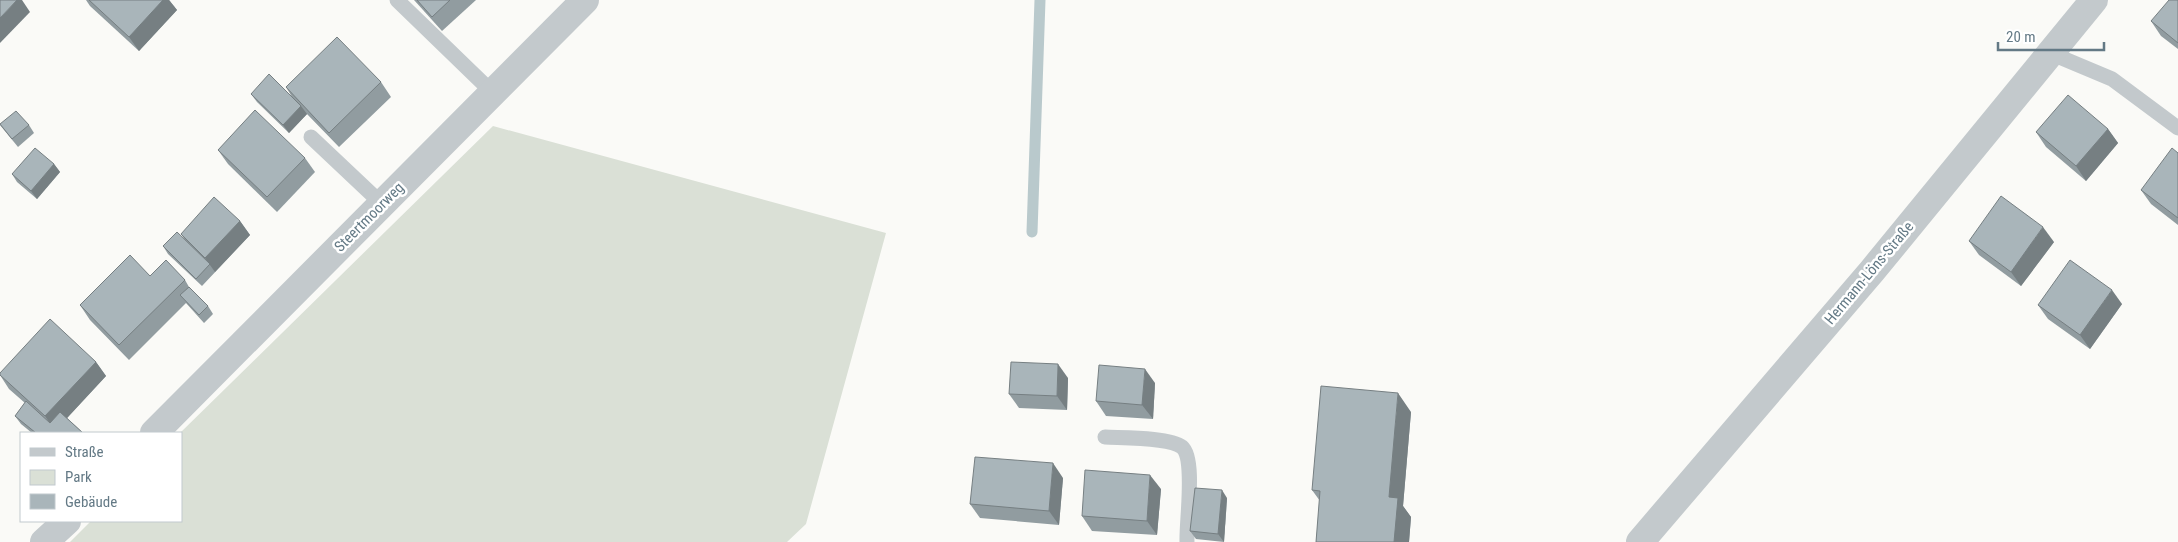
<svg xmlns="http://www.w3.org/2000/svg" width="2178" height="542" font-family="'Roboto Condensed',sans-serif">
  <rect width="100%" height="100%" fill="#fafaf7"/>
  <path fill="#dae0d6" d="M493 126 886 233 806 524 787 542H70L91 521H181L180 433Z"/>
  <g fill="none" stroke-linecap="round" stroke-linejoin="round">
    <path stroke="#b9c9cc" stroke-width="11" d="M1032 232 1040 0"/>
    <g stroke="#c3c9cc" stroke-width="15">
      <path d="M397 0 493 93"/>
      <path d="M2050 53 2112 79 2178 128"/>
      <path d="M311 137 382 204"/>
      <path d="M1105 437C1122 438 1169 437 1182 447 1196 459 1186 522 1187 542"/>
    </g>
    <g stroke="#c3c9cc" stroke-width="28">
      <path d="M154 433 585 0"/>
      <path d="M44 542 67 521"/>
      <path d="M1640 542 1872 271 2094 0"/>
    </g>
  </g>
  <g fill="#919ca0">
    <path d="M86 0H169L177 10 139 51 90 6Z"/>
    <path d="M414 0H476L442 31Z"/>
    <path d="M2178 0V49L2161 36 2151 21Z"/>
    <path d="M381 82 391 97 339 147 306 113 307 114 289 133 257 102 251 94 292 97 286 87Z"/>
    <path d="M0 125H29L34 133 18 147Z"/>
    <path d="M2108 129 2118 143 2086 181 2046 147 2036 132Z"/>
    <path d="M218 150 305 158 315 172 277 212 228 164Z"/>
    <path d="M2178 153V225L2151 204 2141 190Z"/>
    <path d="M54 164 60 172 37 199 17 182 12 174Z"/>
    <path d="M240 221 250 235 202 286 168 254 163 246 185 240 181 234Z"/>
    <path d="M1969 241 2054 242 2021 286 1979 255Z"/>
    <path d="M150 276 185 280 189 287 208 306 213 314 204 323 186 303 129 360 90 320 80 305Z"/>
    <path d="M2122 304 2090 349 2048 319 2038 305Z"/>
    <path d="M96 362 106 376 67 418 83 433H32L21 424 15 416 25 403 9 389 0 375Z"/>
    <path d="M1068 378 1067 410 1019 408 1009 394Z"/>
    <path d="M1155 383 1153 419 1106 416 1096 401Z"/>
    <path d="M1411 412 1403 506 1411 517 1409 542H1316L1320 501 1312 490Z"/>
    <path d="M1063 478 1059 525 980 518 970 504Z"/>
    <path d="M1161 489 1157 535 1092 531 1082 516Z"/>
    <path d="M1227 498 1224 542 1196 539 1190 531Z"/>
  </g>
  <g fill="#767f82">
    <path d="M17 0H22L30 12 0 43V18Z"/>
    <path d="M163 0H169L177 10 139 51 129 37Z"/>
    <path d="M301 106 307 114 289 133 283 125Z"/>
    <path d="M2108 129 2118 143 2086 181 2076 166Z"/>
    <path d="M54 164 60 172 37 199 31 191Z"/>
    <path d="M240 221 250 235 215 272 205 258Z"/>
    <path d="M2043 227 2054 242 2021 286 2011 272Z"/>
    <path d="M2112 290 2122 304 2090 349 2080 335Z"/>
    <path d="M96 362 106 376 55 431 45 416Z"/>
    <path d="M1058 364 1068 378 1067 410 1057 396Z"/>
    <path d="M1145 369 1155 383 1153 419 1142 405Z"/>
    <path d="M1398 393 1411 412 1403 506 1411 517 1409 542H1394L1389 497Z"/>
    <path d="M1053 463 1063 478 1059 525 1049 511Z"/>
    <path d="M1150 475 1161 489 1157 535 1147 521Z"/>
    <path d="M1222 490 1227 498 1224 542 1218 534Z"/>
  </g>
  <g fill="#a9b5ba" stroke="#767f82">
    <path d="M0 0H17L0 18Z"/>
    <path d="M89 0H163L129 37Z"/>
    <path d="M417 0H450L432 17Z"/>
    <path d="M2169 0H2178V43L2151 21Z"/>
    <path d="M337 37 381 82 329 133 286 87Z"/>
    <path d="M269 74 301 106 283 125 251 94Z"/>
    <path d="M2068 95 2108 129 2076 166 2036 132Z"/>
    <path d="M255 110 305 158 267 197 218 150Z"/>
    <path d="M16 111 29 125 12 139 0 124Z"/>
    <path d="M35 148 54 164 31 191 12 174Z"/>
    <path d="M2172 148 2178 153V218L2141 190Z"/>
    <path d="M2001 196 2043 227 2011 272 1969 241Z"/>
    <path d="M214 197 240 221 205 258 181 234Z"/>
    <path d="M177 232 210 264 196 279 163 246Z"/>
    <path d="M130 255 150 276 166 260 185 280 119 345 80 305Z"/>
    <path d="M2070 260 2112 290 2080 335 2038 305Z"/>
    <path d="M189 287 208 306 199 315 180 295Z"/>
    <path d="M50 319 96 362 45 416 0 375V373Z"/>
    <path d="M1011 362 1058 364 1057 396 1009 394Z"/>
    <path d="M1099 365 1145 369 1142 405 1096 401Z"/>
    <path d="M1321 386 1398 393 1389 497 1398 498 1394 542H1316L1320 491 1312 490Z"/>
    <path d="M26 401 50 423 60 412 83 433H36L15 416Z"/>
    <path d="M975 457 1053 463 1049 511 970 504Z"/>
    <path d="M1085 470 1150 475 1147 521 1082 516Z"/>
    <path d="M1195 488 1222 490 1218 534 1190 531Z"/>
  </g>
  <g text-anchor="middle" stroke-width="5" stroke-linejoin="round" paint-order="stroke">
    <g font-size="15" fill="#637985" stroke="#fff">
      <text transform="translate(369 217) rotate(-45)" y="5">Steertmoorweg</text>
      <text transform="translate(1869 273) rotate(-50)" y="5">Hermann-Löns-Straße</text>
    </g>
  </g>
  <rect x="20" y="432" width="162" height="90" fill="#ffffff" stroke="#c1c9ce"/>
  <rect x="30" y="448" width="25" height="8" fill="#c3c9cc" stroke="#c1c9ce"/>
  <text x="65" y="457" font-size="15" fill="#637985">Straße</text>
  <rect x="30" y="470" width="25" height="15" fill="#dae0d6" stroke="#c1c9ce"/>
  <text x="65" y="482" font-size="15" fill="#637985">Park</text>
  <rect x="30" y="494" width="25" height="15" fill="#a9b5ba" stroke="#c1c9ce"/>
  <text x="65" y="507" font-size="15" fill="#637985">Gebäude</text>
  <path d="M1998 42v8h106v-8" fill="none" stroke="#637985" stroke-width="2.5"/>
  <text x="2006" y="42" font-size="15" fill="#637985" stroke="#ffffff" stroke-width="4" paint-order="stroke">20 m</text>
</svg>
